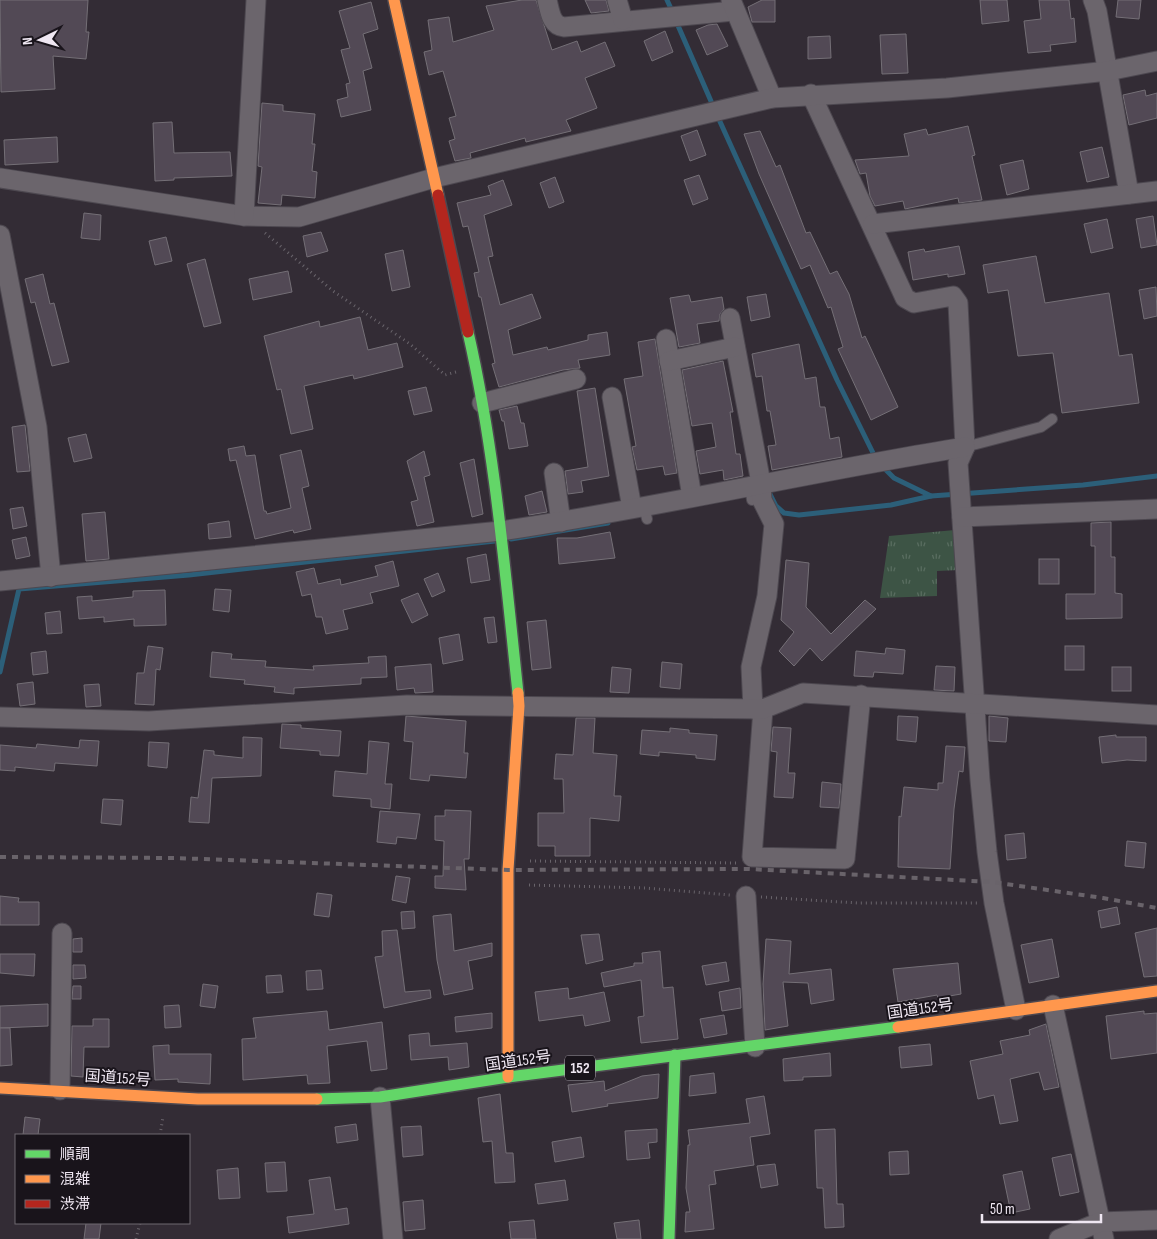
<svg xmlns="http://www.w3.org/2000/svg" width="1157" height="1239" font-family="'Sofia Sans Condensed','Noto Sans JP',sans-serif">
  <defs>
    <pattern id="park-tufts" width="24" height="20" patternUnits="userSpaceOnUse" patternTransform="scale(1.25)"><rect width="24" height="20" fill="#3d5445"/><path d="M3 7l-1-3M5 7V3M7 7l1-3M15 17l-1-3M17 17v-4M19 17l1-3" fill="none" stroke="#596d60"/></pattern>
  </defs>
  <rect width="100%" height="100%" fill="#332c35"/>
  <path fill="url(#park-tufts)" d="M955 530 959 570 937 571V596L880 598 889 536Z"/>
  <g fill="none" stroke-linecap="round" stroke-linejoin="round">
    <g stroke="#2c5f79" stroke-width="5">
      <path d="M667 0 673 13"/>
      <path d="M676 21 714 108"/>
      <path d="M717 115 837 380 876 459"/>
      <path d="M882 466 894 478 931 496"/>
      <path d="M769 492 776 506 784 513 799 515 891 505 931 496 1083 485 1157 476"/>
      <path d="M511 539 608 523"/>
      <path d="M0 672 19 589 189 575 495 541"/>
    </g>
  </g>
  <g fill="#524955" stroke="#746f76">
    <path d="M0 0H88L86 32H89L86 59 53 56 55 89 1 92Z"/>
    <path d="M522 0H536L552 50 577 41 581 52 605 42 615 66 585 78 597 108 566 120 571 131 526 142 525 138 470 153 471 158 455 161 449 141 455 139 449 118 456 116 443 71 429 75 424 52 432 50 428 20 449 17 453 42 494 30 486 6Z"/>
    <path d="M585 0H606L609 11 591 13Z"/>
    <path d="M762 0H775V22H752L748 7Z"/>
    <path d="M980 0H1007L1009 21 982 24Z"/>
    <path d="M1039 0H1069L1071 19 1074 18 1076 42 1050 45 1051 51 1028 53 1024 21 1041 19Z"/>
    <path d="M1118 0H1141L1139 19 1116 17Z"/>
    <path d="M371 2 378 29 363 34 372 68 363 71 371 110 341 117 337 100 348 97 346 84 350 83 341 50 350 48 339 11Z"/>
    <path d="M717 24 728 46 707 55 696 30 708 25Z"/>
    <path d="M665 31 673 52 652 61 644 41Z"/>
    <path d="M906 34 908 73 882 74 880 35Z"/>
    <path d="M830 36 831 58 808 59V37Z"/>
    <path d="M1145 90 1146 96 1157 93V118L1129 125 1123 95Z"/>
    <path d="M262 103 283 105V111L315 114 312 144H315L312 171 317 172 315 198 282 195 281 205 258 203 262 167 258 166Z"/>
    <path d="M172 122 174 153 230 152 232 176 174 178V180L155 181 153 123Z"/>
    <path d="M968 126 975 155 972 156 982 200 959 203 958 198 905 209 903 201 875 206 870 196 866 173 860 174 855 160 909 156 904 134 926 129 928 135Z"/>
    <path d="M697 130 706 155 690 161 681 136Z"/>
    <path d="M760 131 776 167 780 165 806 233 810 232 830 274 837 271 849 294 862 338 865 336 898 407 871 420 838 349 843 347 831 307 828 308 810 265 801 269 759 174 744 134Z"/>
    <path d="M57 137 58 162 5 165 4 140Z"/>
    <path d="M1102 147 1109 177 1087 182 1080 152Z"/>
    <path d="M1023 160 1029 189 1007 195 1000 165Z"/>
    <path d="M699 175 708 199 693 205 684 180Z"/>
    <path d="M555 177 564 202 549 208 540 183Z"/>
    <path d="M503 180 512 205 484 215 493 256 488 257 500 305 532 294 541 318 508 330 513 355 547 347 548 350 588 340V335L607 332 610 355 578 360 580 368 563 370 499 387 492 364 495 363 481 297H479L474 273 479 272 468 226 463 227 457 203 491 195 488 186Z"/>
    <path d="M84 213 101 215 100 240 81 238Z"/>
    <path d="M1153 216 1157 245 1141 248 1136 219Z"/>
    <path d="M1107 219 1113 248 1091 253 1084 224Z"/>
    <path d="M321 232 328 251 307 257 303 236Z"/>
    <path d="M166 237 172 261 155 265 149 241Z"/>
    <path d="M959 246 965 274 948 277V274L913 280 908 252 924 249 925 252Z"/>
    <path d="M403 250 410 287 392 291 385 254Z"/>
    <path d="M1036 256 1045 303 1109 293 1119 356 1132 354 1139 403 1062 413 1053 353 1018 356 1008 290 988 293 983 265Z"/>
    <path d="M205 259 221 323 204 327 187 264Z"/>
    <path d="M288 271 292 292 253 300 249 279Z"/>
    <path d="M43 274 50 304 54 303 69 362 52 366 35 302 31 303 25 279Z"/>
    <path d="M1156 287 1157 316 1144 319 1139 290Z"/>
    <path d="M766 294 770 317 751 321 747 297Z"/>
    <path d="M689 295 691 302 722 297 724 309 720 314 719 321 697 324 700 343 679 347 670 298Z"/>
    <path d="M360 317 368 350 397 343 403 367 354 379 353 375 304 386 313 429 291 434 281 389 277 390 264 336 319 321 320 327Z"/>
    <path d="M655 339 677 473 665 475 663 466 637 470 632 447 636 446 624 379 643 376 638 342Z"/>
    <path d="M799 344 805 379 816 377 820 407H825L830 439 839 437 842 457 772 470 768 446 776 445 770 411H767L762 376 756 377 752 354Z"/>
    <path d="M723 361 733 412H730L736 454H740L743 476 724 480 723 470 700 474 696 451 716 447 712 423 692 426 682 370Z"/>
    <path d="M426 387 432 411 414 415 408 391Z"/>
    <path d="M595 388 609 476 581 481 583 492 568 494 565 471 588 467 577 391Z"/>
    <path d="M517 406 521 423H524L528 446 509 449 504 421H502L499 410Z"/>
    <path d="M25 425 30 471 17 472 12 427Z"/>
    <path d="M86 434 92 458 74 462 68 438Z"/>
    <path d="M244 446 246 456 255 455 264 511H266L267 514 291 508 280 455 301 450 309 486 302 488 311 529 294 533 293 530 255 539 236 460 230 461 228 449Z"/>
    <path d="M424 451 430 475 424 477 434 522 417 526 411 502 418 500 407 461Z"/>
    <path d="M474 459 483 514 472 517 460 463Z"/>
    <path d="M542 491 547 512 529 515 525 496Z"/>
    <path d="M23 507 27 526 13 529 10 509Z"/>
    <path d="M105 512 109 559 86 561 82 514Z"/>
    <path d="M229 521 231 537 209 539 208 524Z"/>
    <path d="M1111 522V557H1115V593L1122 594V618L1066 619V594H1095V546H1091V523Z"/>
    <path d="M610 532 615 558 559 564 557 538H577Z"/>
    <path d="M26 537 30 556 16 559 12 540Z"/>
    <path d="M486 554 490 580 471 583 467 558Z"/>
    <rect x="1039" y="559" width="20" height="25"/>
    <path d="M786 560 809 563 806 607 831 634 865 600 876 609 822 661 810 648 794 666 779 651 794 632 781 620Z"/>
    <path d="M393 561 399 586 370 593 373 603 343 610 348 629 326 634 322 617H316L311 594 302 596 296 572 314 568 318 584 340 579 341 585 378 576 375 566Z"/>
    <path d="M438 573 445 591 432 597 424 579Z"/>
    <path d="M215 589 231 590 229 612 213 610Z"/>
    <path d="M165 590 166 625 134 626V619L104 622V617L79 619 77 597 92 596V601L133 597V591Z"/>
    <path d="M418 593 428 615 412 623 401 600Z"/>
    <path d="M60 611 62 633 47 634 45 613Z"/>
    <path d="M494 617 497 642 488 643 484 618Z"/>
    <path d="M546 620 551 668 532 670 527 622Z"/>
    <path d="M459 634 463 660 443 664 439 638Z"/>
    <path d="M148 646 163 648 160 670 156 669 154 705 135 704 137 673H144Z"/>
    <rect x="1065" y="646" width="19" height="24"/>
    <path d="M886 648 905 650 903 674 874 672 873 677 854 676 856 651 885 654Z"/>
    <path d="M46 651 48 673 33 675 31 653Z"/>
    <path d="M212 652 232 654 231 659 266 661 265 667 314 670 313 666 369 663 368 657 386 656 387 677 361 678V684L294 688V694L274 692 275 687 244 684 245 680 210 677Z"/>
    <path d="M662 662 682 664 680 689 660 687Z"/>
    <path d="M431 664 433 692 415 693 414 688 397 690 395 667Z"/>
    <path d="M936 666 955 667 954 691 934 690Z"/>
    <path d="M612 667 631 669 629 693 610 692Z"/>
    <rect x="1112" y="667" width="19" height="24"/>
    <path d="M33 682 35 704 20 706 17 684Z"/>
    <path d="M99 684 101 706 86 707 84 685Z"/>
    <path d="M406 716 466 721 464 753H468L466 778 430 775 429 781 410 779 413 742 404 741Z"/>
    <path d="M898 716 918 717 916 742 897 740Z"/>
    <path d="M989 716 1008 718 1006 742 989 741Z"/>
    <path d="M576 718H595L593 753 617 755 614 796H621L619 821 590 818V856H555V846H538V813H564L563 779H554L556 754 573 755Z"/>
    <path d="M282 724 301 725V728L341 731 339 756 320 755V751L280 748Z"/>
    <path d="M773 727 791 728 788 773H795L793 798 774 797 777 752 771 751Z"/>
    <path d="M670 728 689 730V733L717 735 715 760 696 758V755L659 752V756L640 754 642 730 670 732Z"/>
    <path d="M1116 735V737H1146V761L1127 760 1102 763 1099 737Z"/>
    <path d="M243 737 262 738 261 776 212 778 209 823 189 822 191 797 198 798 204 750 214 751V755L243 758Z"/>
    <path d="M80 740 99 741 97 766 55 763 54 771 15 767V771L0 770V745L36 748 37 744 79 748Z"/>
    <path d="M369 741 389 743 385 784H392L390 809 371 807V799L333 796 335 771 367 774Z"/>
    <path d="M149 742 169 743 167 768 148 766Z"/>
    <path d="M946 746 965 747 963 772 959 771 954 809 950 869 898 867 899 816 901 817 904 787 938 790V783H943Z"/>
    <path d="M822 782 841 784 839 808 820 807Z"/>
    <path d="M103 799 123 800 121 825 101 823Z"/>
    <path d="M445 810 471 811 469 859H464L466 890 435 888V876H443L444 841 435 840V816H445Z"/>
    <path d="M380 811 420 814 416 839 397 837 396 844 377 842Z"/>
    <path d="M1024 833 1026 858 1007 860 1005 835Z"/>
    <path d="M1127 841 1146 843 1144 868 1125 866Z"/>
    <path d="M396 876 410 878 406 903 392 900Z"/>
    <path d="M317 893 332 895 329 917 314 915Z"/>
    <path d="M0 896 19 898 18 902H39V925H0Z"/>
    <path d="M1117 907 1120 924 1101 928 1098 911Z"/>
    <path d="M414 911 415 928 402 929 401 912Z"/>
    <path d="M451 914 454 951 492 943V956L468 961 473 989 444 995 437 960 433 916Z"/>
    <path d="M1157 928V976L1144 977 1135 933Z"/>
    <path d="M397 930 405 992 430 990 431 998 384 1008 375 957 383 956 382 931Z"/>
    <path d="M599 934 603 960 586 964 581 935Z"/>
    <path d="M82 938V952H73V939Z"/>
    <path d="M766 939 791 941 789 974 831 969 834 1000 811 1004 808 983 783 982 788 1026 765 1030 763 984Z"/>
    <path d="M1052 939 1059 977 1029 983 1021 945Z"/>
    <path d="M660 951 663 988 673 987 678 1039 641 1043 638 1017 644 1016 641 980 604 987 601 973 634 966V963H643L642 953Z"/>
    <path d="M0 954H35L34 976 0 973Z"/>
    <path d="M726 962 729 981 706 985 702 966Z"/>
    <path d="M958 963 961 994 938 998 937 995 898 1002 893 969Z"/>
    <path d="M73 965H85L86 978 73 979Z"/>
    <path d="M321 970 323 989 307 990 306 971Z"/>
    <path d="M281 975 283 992 267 993 266 976Z"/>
    <path d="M203 984 218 986 215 1008 200 1006Z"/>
    <path d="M73 986H81V999H72Z"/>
    <path d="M568 988 569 999 604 992 610 1021 585 1026 583 1015 539 1021 535 992Z"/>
    <path d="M740 988 741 1008 722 1011 719 992Z"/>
    <path d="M48 1004V1026L0 1028V1006Z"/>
    <path d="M179 1005 181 1027 165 1028 164 1006Z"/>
    <path d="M327 1011 329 1030 382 1022 387 1069 371 1071 367 1041 327 1046 330 1083 308 1084 307 1075 243 1080 242 1039 256 1038 253 1018Z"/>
    <path d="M1144 1011V1014L1157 1013V1053L1111 1059 1106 1016Z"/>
    <path d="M492 1013V1028L456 1032 455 1017Z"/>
    <path d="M724 1015 727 1034 704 1038 700 1019Z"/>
    <path d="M93 1019H109V1047H84L83 1077 71 1076 72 1026H93Z"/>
    <path d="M1046 1024 1059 1087 1044 1090 1039 1072 1010 1079 1018 1121 1000 1124 994 1095 978 1099 970 1061 1003 1054 1000 1041 1030 1035 1029 1030Z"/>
    <path d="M0 1028H10L12 1065 0 1066Z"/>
    <path d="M429 1033 430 1046 467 1043 469 1067 449 1070 448 1057 411 1060 409 1035Z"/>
    <path d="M930 1044 932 1065 901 1068 899 1047Z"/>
    <path d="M169 1045V1054H211L210 1084 178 1082V1079L155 1080 153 1046Z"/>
    <path d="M830 1053 831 1076 803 1077V1080L784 1081 783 1059Z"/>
    <path d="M714 1073 716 1093 689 1096 690 1076Z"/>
    <path d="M659 1074 658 1098 607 1104 608 1106 572 1112 568 1085 604 1081 605 1091 642 1076Z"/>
    <path d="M500 1094 506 1153H513L515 1182 495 1183 492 1141 483 1142 478 1098Z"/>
    <path d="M764 1096 770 1134 750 1137 754 1165 714 1171 716 1184 709 1185 714 1229 685 1232 686 1212H690L686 1188 688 1145H690L688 1130 750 1123 746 1099Z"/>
    <path d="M25 1117 40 1119 38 1135H23Z"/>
    <path d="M356 1124 358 1140 337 1143 335 1127Z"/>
    <path d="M421 1126 423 1155 403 1157 401 1127Z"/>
    <path d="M657 1129V1142L648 1143 650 1158 627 1160 625 1131Z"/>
    <path d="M835 1129 837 1204H843L844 1227 825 1228 823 1188H817L815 1130Z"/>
    <path d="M581 1137 584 1157 555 1162 552 1142Z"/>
    <path d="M908 1151 909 1174 890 1175 889 1152Z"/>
    <path d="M1071 1154 1079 1192 1060 1196 1052 1158Z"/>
    <path d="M285 1162 287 1191 267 1192 265 1163Z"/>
    <path d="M775 1164 778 1185 761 1188 757 1166Z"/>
    <path d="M238 1168 240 1198 219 1199 217 1170Z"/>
    <path d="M1022 1171 1030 1209 1011 1213 1003 1175Z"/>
    <path d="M330 1177 335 1210 347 1208 349 1224 289 1233 287 1217 314 1214 309 1180Z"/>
    <path d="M565 1180 568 1200 538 1204 535 1184Z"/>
    <path d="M423 1200 425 1229 405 1231 403 1202Z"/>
    <path d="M534 1220 536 1239H511L509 1222Z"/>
    <path d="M639 1220 641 1239H617L614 1223Z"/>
    <path d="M86 1223H101L99 1239H84Z"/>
  </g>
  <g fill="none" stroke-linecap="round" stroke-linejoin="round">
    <defs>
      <g id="lane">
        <path d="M965 447 1041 427 1052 419"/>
        <path d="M750 485 752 500"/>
        <path d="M644 506 647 519"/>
      </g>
      <g id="street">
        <path d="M547 0C550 11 551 26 564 27L734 11"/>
        <path d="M617 0 623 20"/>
        <path d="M731 0 772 98"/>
        <path d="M1093 0 1097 11 1129 194"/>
        <path d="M811 94 905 298 914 303 953 296 958 303 965 447 958 463 980 780 987 852 994 903 1016 1010"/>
        <path d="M0 178 244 216 299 217 434 178 772 98 947 88 1108 71 1157 61"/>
        <path d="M244 216 256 0"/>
        <path d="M873 224 1157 191"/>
        <path d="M0 235 37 427 51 577"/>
        <path d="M730 318 761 483 762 500 774 524 767 596 751 667 753 709"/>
        <path d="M666 339 692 497"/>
        <path d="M669 361 735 347"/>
        <path d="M612 397 632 508"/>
        <path d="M482 403 576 379"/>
        <path d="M554 473 561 522"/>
        <path d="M962 517 1157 509"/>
        <path d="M0 581 501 531C656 508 810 472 965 447"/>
        <path d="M763 709 752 857 845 859 861 695"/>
        <path d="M0 717 149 721 407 705 763 709 803 693 1157 715"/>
        <path d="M746 896 755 1047"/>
        <path d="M1053 1005 1104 1239"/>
        <path d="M60 1090 62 933"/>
        <path d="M380 1097 393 1239"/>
        <path d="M1059 1239 1100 1222 1157 1220"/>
      </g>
      <g id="fast">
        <path d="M468 332C495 450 505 572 518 693"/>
        <path d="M317 1099 380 1097 508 1077 898 1027"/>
        <path d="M669 1239 675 1055"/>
      </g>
      <g id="slow">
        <path d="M394 0 438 195"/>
        <path d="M898 1027 1157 991"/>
        <path d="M508 1077V870L519 706 518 693"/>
        <path d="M0 1088 198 1099H317"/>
      </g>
      <path id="jam" d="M438 195 468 332"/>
    </defs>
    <use href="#lane" stroke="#4d4850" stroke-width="12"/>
    <use href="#street" stroke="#4d4850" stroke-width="21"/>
    <use href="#fast" stroke="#4d4850" stroke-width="14"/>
    <use href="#slow" stroke="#4d4850" stroke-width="14"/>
    <use href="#jam" stroke="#4d4850" stroke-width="14"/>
    <g stroke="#69646b" stroke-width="3" stroke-dasharray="1 4" stroke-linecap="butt">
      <path d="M265 233 333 291 410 344 445 375 456 372"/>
      <path d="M530 861 739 863"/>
      <path d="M529 885 645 888 730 895"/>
      <path d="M761 897 858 903H979"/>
      <path d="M160 1135 163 1117"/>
      <path d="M136 1239 140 1223"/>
    </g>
    <use href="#lane" stroke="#6b656c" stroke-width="10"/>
    <use href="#street" stroke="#6b656c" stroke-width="19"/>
    <use href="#fast" stroke="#63d668" stroke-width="11"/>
    <use href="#slow" stroke="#ff974d" stroke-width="11"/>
    <use href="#jam" stroke="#b3261e" stroke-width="11"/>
    <path stroke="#69636a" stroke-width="4" stroke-dasharray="6 6" stroke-linecap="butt" d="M0 857 174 858 508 870 749 869 992 882 1103 898 1157 908"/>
  </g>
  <g text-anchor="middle" stroke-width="4" stroke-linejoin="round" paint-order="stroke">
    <rect fill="#19141b" stroke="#afa8b2" stroke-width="1" x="565" y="1055.5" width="30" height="25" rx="4"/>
    <g font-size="15" font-weight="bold" fill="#efe7f2">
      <text x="580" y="1073">152</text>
    </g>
    <g font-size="16" fill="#efe7f2" stroke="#19141b">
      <text transform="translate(920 1008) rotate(-8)" y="6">国道152号</text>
      <text transform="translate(518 1060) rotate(-8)" y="6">国道152号</text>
      <text transform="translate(118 1077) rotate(4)" y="6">国道152号</text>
    </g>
  </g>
  <rect x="15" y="1134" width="175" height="90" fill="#19141b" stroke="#6f6871"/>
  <rect x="25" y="1150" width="25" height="8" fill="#63d668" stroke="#6f6871"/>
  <text x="60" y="1159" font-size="15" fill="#efe7f2">順調</text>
  <rect x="25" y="1175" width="25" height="8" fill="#ff974d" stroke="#6f6871"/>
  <text x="60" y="1184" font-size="15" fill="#efe7f2">混雑</text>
  <rect x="25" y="1200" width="25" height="8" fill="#b3261e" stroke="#6f6871"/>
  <text x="60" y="1209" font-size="15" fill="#efe7f2">渋滞</text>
  <g transform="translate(40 40) rotate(265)" stroke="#19141b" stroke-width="4" paint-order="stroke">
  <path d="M0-4L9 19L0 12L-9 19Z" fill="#efe7f2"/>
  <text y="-8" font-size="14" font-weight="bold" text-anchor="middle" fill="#efe7f2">N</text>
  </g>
  <path d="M982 1214v8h119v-8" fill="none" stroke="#efe7f2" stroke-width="2.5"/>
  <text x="990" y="1214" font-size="15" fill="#efe7f2" stroke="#19141b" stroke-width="4" paint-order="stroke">50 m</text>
</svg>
